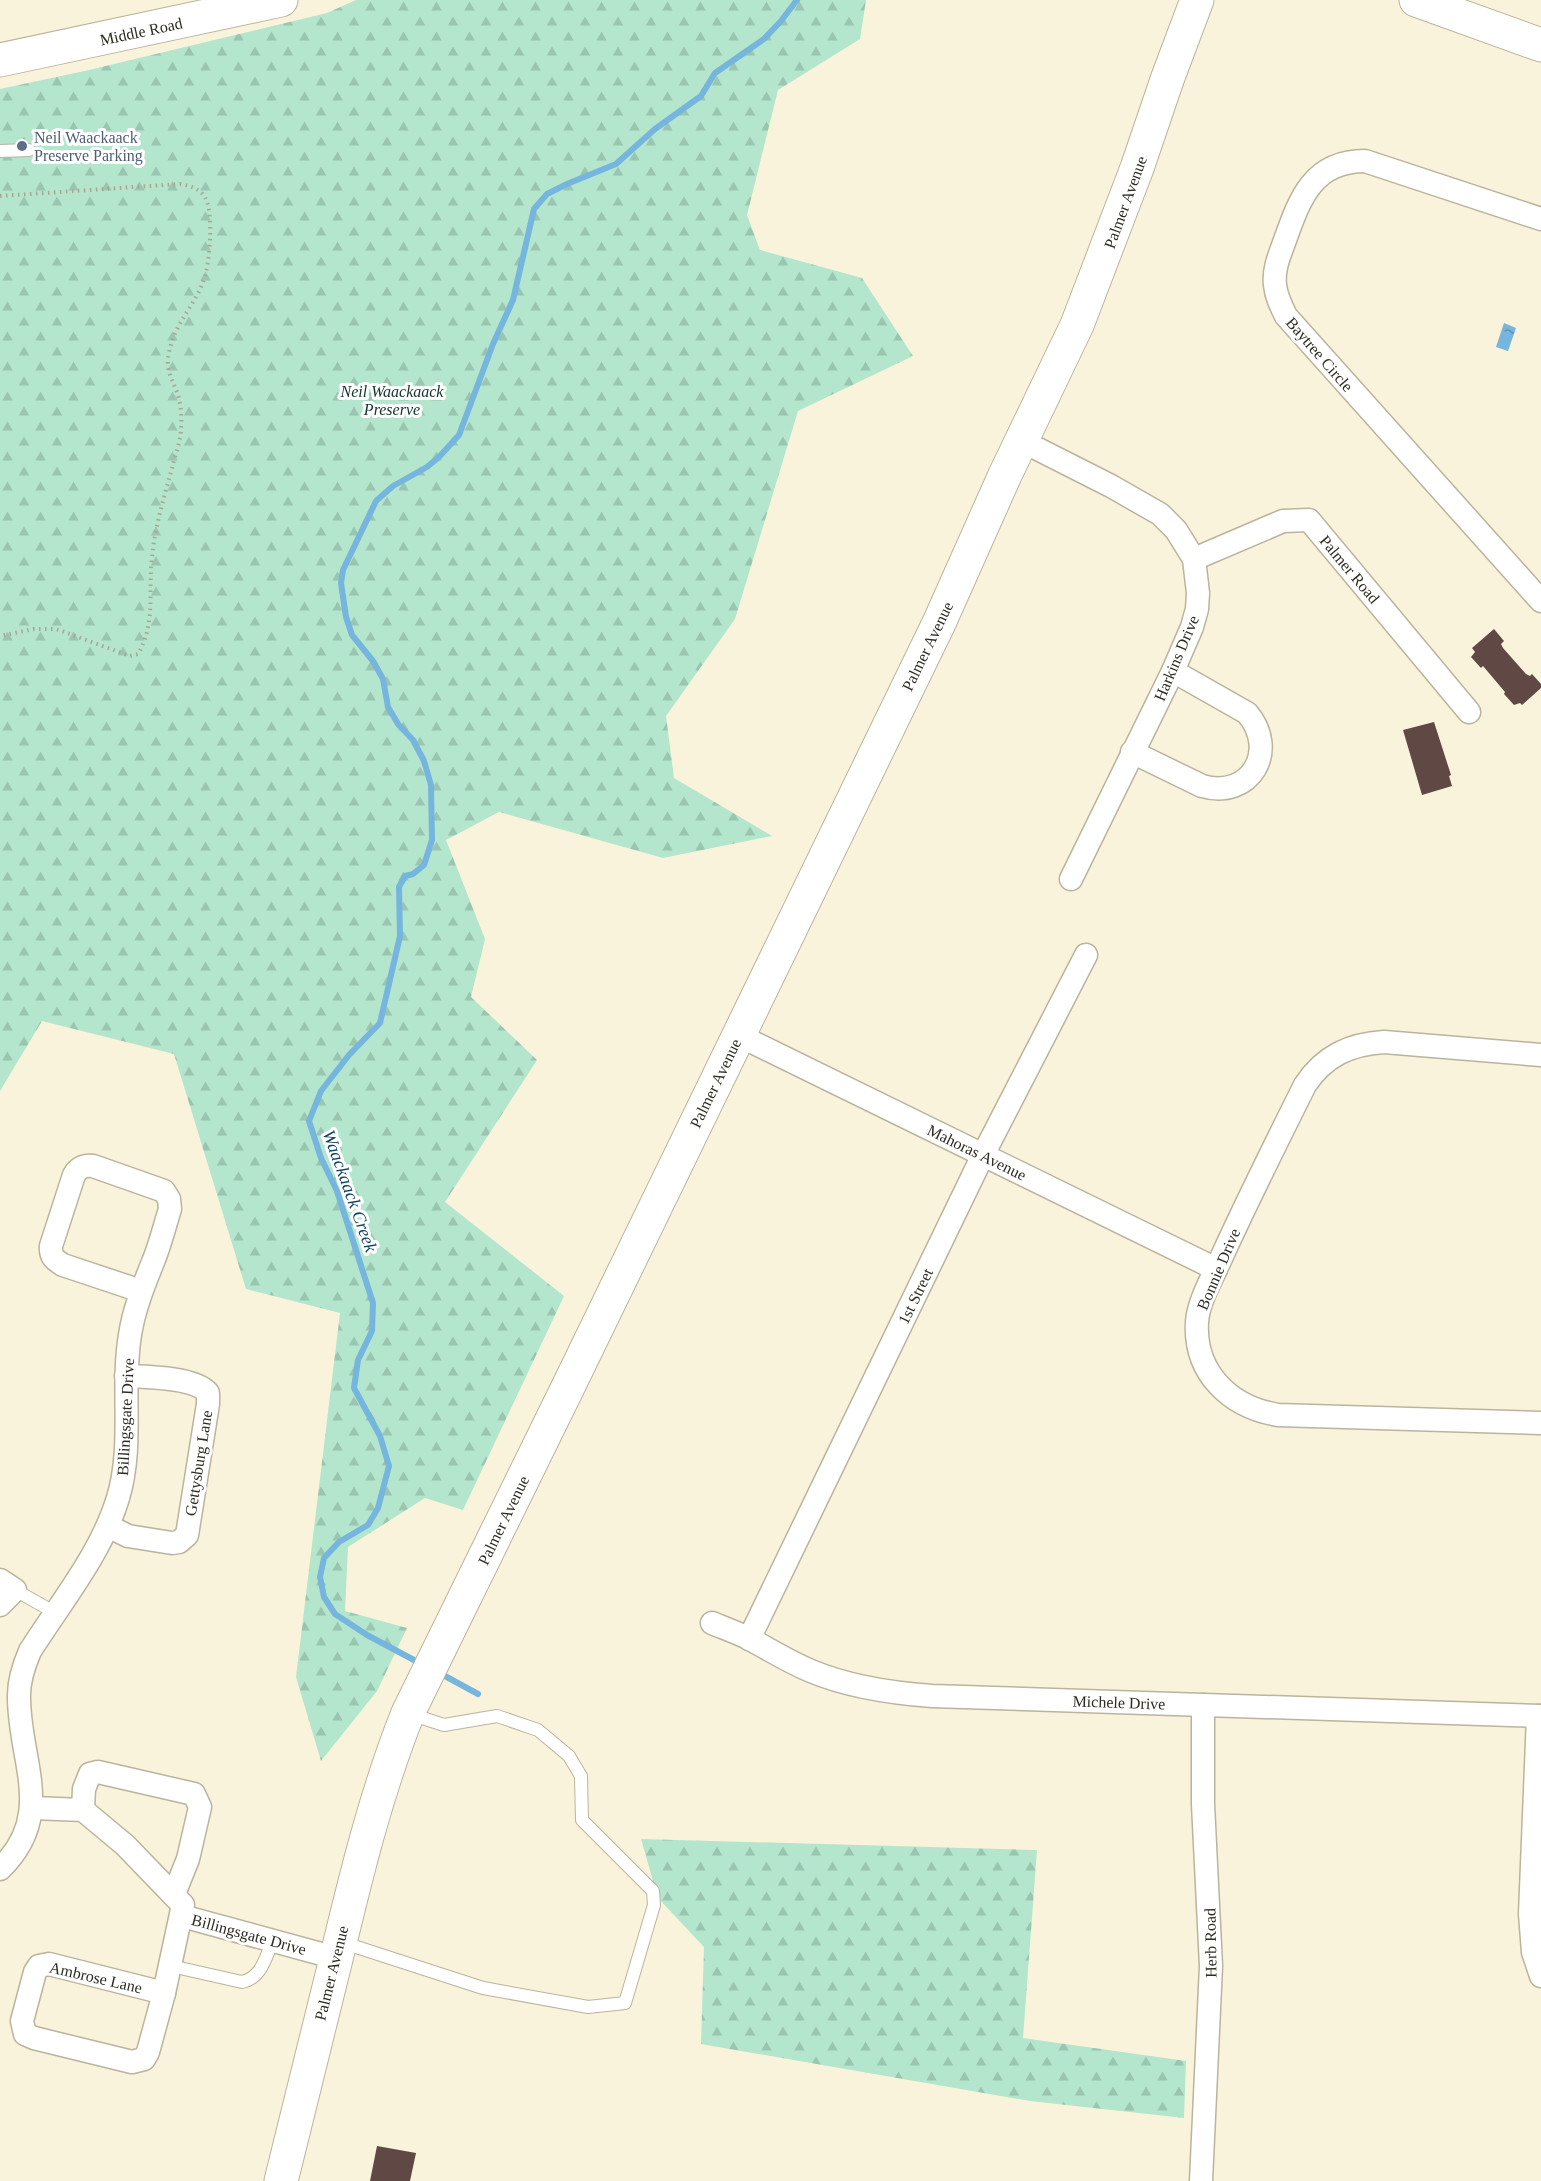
<svg xmlns="http://www.w3.org/2000/svg" width="1541" height="2181" font-family="Georgia,serif">
  <defs>
    <pattern id="forest-firs" width="22" height="20" patternUnits="userSpaceOnUse" patternTransform="scale(1.5)"><rect width="22" height="20" fill="#b3e6cd"/><path d="M5 1l3.5 6h-7zM16 11l3.5 6h-7z" fill="#9ac5b0"/></pattern>
    <pattern id="water-ripples" width="26" height="14" patternUnits="userSpaceOnUse" patternTransform="scale(1.5)"><rect width="26" height="14" fill="#75b5de"/><path d="M2 4q2-2 4 0t4 0M15 11q2-2 4 0t4 0" fill="none" stroke="#6093b4"/></pattern>
  </defs>
  <rect width="100%" height="100%" fill="#faf3db"/>
  <g fill="url(#forest-firs)">
    <path d="M356 0H866L860 39 778 90 747 215 760 250 862 278 913 356 798 411 735 619 666 716 674 778 772 836 663 858 499 812 446 840 485 939 471 997 537 1060 445 1202 564 1296 463 1510 425 1498 348 1547 345 1611 407 1628 377 1691 321 1761 296 1677 340 1313 246 1289 174 1054 42 1021 0 1091V89L89 70 327 13Z"/>
    <path d="M641 1839 1037 1850 1023 2038 1186 2061 1184 2118 1030 2101 701 2044 704 1947 658 1898Z"/>
  </g>
  <path fill="url(#water-ripples)" d="M1504 323 1516 328 1508 351 1496 347Z"/>
  <g fill="none" stroke-linecap="round" stroke-linejoin="round">
    <g stroke="#75b5de" stroke-width="6">
      <path d="M414 1660 367 1635 335 1614 324 1597 320 1577 324 1558 339 1542 368 1525 378 1508 389 1466 380 1436 354 1388 358 1360 372 1331 373 1303 337 1191 321 1158 309 1121 321 1091 349 1055 380 1023 400 936 399 887 405 876 413 874 424 865 432 840 431 785 424 761 413 740 398 724 388 707 383 679 373 661 352 635 346 617 341 583 343 570 376 501 393 486 427 467 439 457 459 435 493 344 513 300 534 209 547 194 567 184 616 164 655 129 701 96 715 73 764 39 781 21 797 0"/>
      <path d="M445 1676 478 1694"/>
    </g>
  </g>
  <g fill="#604945">
    <path d="M1494 629 1504 641 1501 644 1503 648 1526 674 1530 676 1532 674 1541 684V688L1522 705 1520 703 1514 705 1504 694 1505 692 1483 666 1481 668 1471 657 1475 652 1472 648Z"/>
    <path d="M1434 722 1451 775 1449 776 1452 786 1422 795 1403 730Z"/>
    <path d="M377 2146 416 2153 410 2181H370Z"/>
  </g>
  <g fill="none" stroke-linecap="round" stroke-linejoin="round">
    <defs>
      <g id="lane">
        <path d="M0 151 29 150"/>
        <path d="M15 1590 54 1612"/>
        <path d="M341 1942 483 1988 588 2007 625 2003 654 1905 653 1891 582 1820 581 1776 569 1756 538 1730 497 1716 444 1725 410 1714"/>
        <path d="M171 1966 242 1982C262 1978 266 1956 273 1940"/>
      </g>
      <g id="street">
        <path d="M1541 219 1365 161C1313 161 1300 198 1285 240 1280 254 1273 269 1275 285 1276 296 1281 306 1286 316L1541 601"/>
        <path d="M1022 441 1111 486 1160 514 1176 530 1194 559 1198 593 1197 609 1192 627 1173 671 1071 879"/>
        <path d="M1194 559 1283 521 1309 520 1469 712"/>
        <path d="M1132 752 1202 786C1251 800 1279 750 1247 713L1173 671"/>
        <path d="M738 1035 1216 1269"/>
        <path d="M1541 1055 1384 1042C1350 1044 1324 1056 1305 1085 1277 1141 1249 1197 1223 1254 1215 1273 1198 1301 1197 1322 1194 1373 1230 1407 1278 1415L1541 1423"/>
        <path d="M108 1526 128 1536 172 1543 179 1542 187 1535 208 1404V1393C195 1377 146 1377 126 1376"/>
        <path d="M0 1580 15 1590 0 1605"/>
        <path d="M712 1623C724 1628 738 1633 750 1639 770 1650 789 1662 811 1671 849 1687 890 1693 932 1696L1541 1716"/>
        <path d="M749 1639 983 1155 1086 955"/>
        <path d="M1538 1716 1530 1914 1533 1952 1541 1976"/>
        <path d="M33 1808 83 1810 125 1845 183 1905 164 1993"/>
        <path d="M83 1810 84 1789 90 1774 98 1772 194 1794 200 1807 188 1859 174 1894"/>
        <path d="M0 1869C57 1814 18 1760 19 1695 19 1680 24 1665 30 1651 61 1602 101 1554 118 1498 134 1445 121 1389 130 1335 134 1308 145 1282 155 1257 161 1241 165 1225 170 1209L169 1199 164 1191 93 1166C84 1165 79 1167 74 1175L51 1246C50 1257 55 1260 63 1265L141 1291"/>
        <path d="M182 1916 336 1958"/>
        <path d="M49 1964 164 1993 148 2052 144 2059 132 2062 34 2038 25 2034 22 2021 35 1972 39 1966Z"/>
        <path d="M1201 2181 1211 1966 1203 1804V1705"/>
      </g>
      <g id="secondary">
        <path d="M1416 0 1541 45"/>
        <path d="M0 60 281 0"/>
        <path d="M281 2181C299 2107 317 2033 336 1959 356 1876 376 1793 408 1713L569 1385 939 623 1005 475 1077 325 1137 168 1168 77 1197 0"/>
      </g>
    </defs>
    <use href="#lane" stroke="#bab49e" stroke-width="14"/>
    <use href="#street" stroke="#bab49e" stroke-width="25"/>
    <use href="#secondary" stroke="#bab49e" stroke-width="35"/>
    <path stroke="#aaa593" stroke-width="4" stroke-dasharray="1.5 4.5" stroke-linecap="butt" d="M0 196 180 184C204 188 209 198 210 221 211 235 209 263 205 276 197 304 175 321 169 353 165 369 172 379 177 392 181 404 182 416 181 428 181 441 175 455 172 468 164 497 155 527 152 557 148 591 156 623 138 654L130 656 56 629H34L0 636"/>
    <use href="#lane" stroke="#fff" stroke-width="12"/>
    <use href="#street" stroke="#fff" stroke-width="22"/>
    <use href="#secondary" stroke="#fff" stroke-width="33"/>
  </g>
  <circle fill="#5c6f8a" stroke="#fff" stroke-width="2" cx="22" cy="146" r="6"/>
  <g text-anchor="middle" stroke-width="6" stroke-linejoin="round" paint-order="stroke">
    <g font-size="16" fill="#2d2b22" stroke="#fff">
      <text transform="translate(141 31) rotate(-12)" y="6">Middle Road</text>
      <text transform="translate(1125 202) rotate(-70)" y="6">Palmer Avenue</text>
      <text transform="translate(1320 354) rotate(49)" y="6">Baytree Circle</text>
      <text transform="translate(1350 569) rotate(50)" y="6">Palmer Road</text>
      <text transform="translate(927 646) rotate(-64)" y="6">Palmer Avenue</text>
      <text transform="translate(1176 658) rotate(-67)" y="6">Harkins Drive</text>
      <text transform="translate(715 1083) rotate(-64)" y="6">Palmer Avenue</text>
      <text transform="translate(977 1152) rotate(26)" y="6">Mahoras Avenue</text>
      <text transform="translate(1218 1269) rotate(-67)" y="6">Bonnie Drive</text>
      <text transform="translate(915 1296) rotate(-64)" y="6">1st Street</text>
      <text transform="translate(125 1417) rotate(-87)" y="6">Billingsgate Drive</text>
      <text transform="translate(198 1463) rotate(-81)" y="6">Gettysburg Lane</text>
      <text transform="translate(503 1520) rotate(-64)" y="6">Palmer Avenue</text>
      <text transform="translate(1119 1702) rotate(2)" y="6">Michele Drive</text>
      <text transform="translate(249 1934) rotate(15)" y="6">Billingsgate Drive</text>
      <text transform="translate(1210 1943) rotate(-91)" y="6">Herb Road</text>
      <text transform="translate(331 1973) rotate(-76)" y="6">Palmer Avenue</text>
      <text transform="translate(96 1977) rotate(13)" y="6">Ambrose Lane</text>
    </g>
    <g font-size="16" fill="#4e5e75" stroke="#fff" text-anchor="start">
      <text x="34" y="143">Neil Waackaack<tspan x="34" dy="18">Preserve Parking</tspan></text>
    </g>
    <g font-size="16" font-style="italic" fill="#133527" stroke="#fff">
      <text x="392" y="397">Neil Waackaack<tspan x="392" dy="18">Preserve</tspan></text>
    </g>
    <g font-size="18" font-style="italic" fill="#0f425f" stroke="#fff">
      <text transform="translate(350 1191) rotate(70)" y="6">Waackaack Creek</text>
    </g>
  </g>
</svg>
